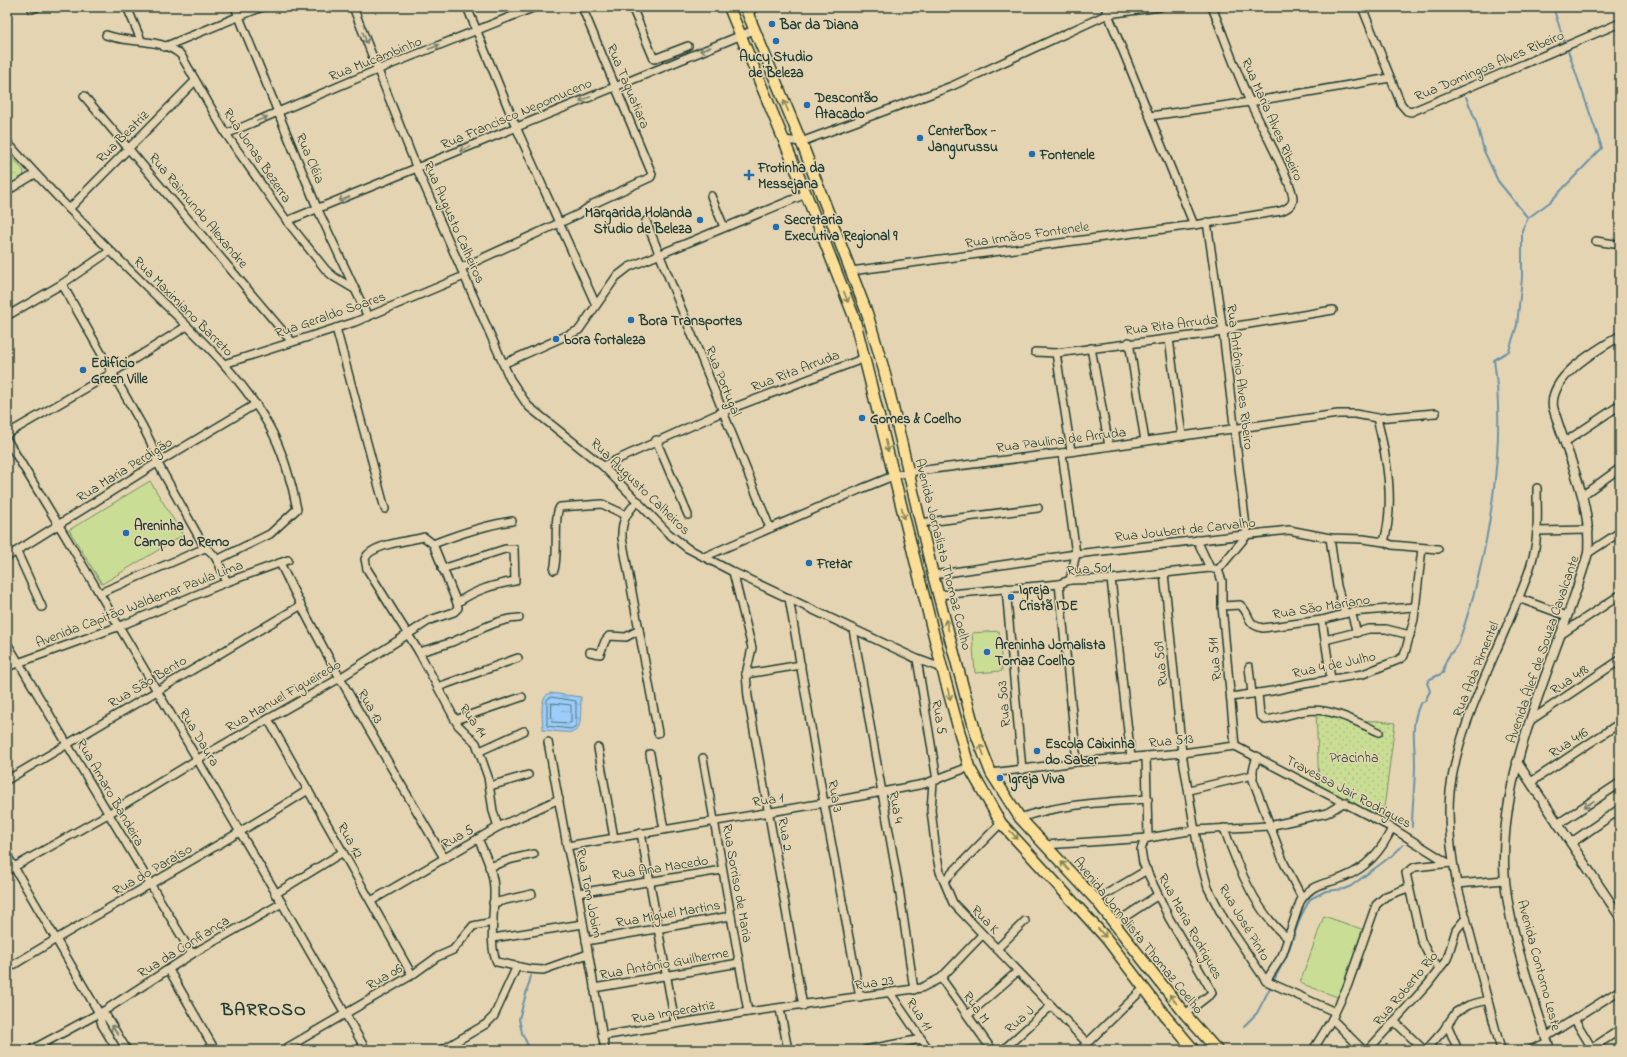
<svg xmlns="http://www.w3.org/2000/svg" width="1627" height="1057" font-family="'Indie Flower',sans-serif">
  <defs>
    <pattern id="forest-crowns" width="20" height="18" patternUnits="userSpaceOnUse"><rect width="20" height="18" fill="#c9de94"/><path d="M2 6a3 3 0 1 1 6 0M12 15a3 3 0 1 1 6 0" fill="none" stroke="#acbf80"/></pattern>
    <pattern id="park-dots" width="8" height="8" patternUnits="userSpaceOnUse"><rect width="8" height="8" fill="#c9de94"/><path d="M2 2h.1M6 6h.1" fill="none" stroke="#acbf80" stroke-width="1.8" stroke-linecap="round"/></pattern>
    <pattern id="water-ripples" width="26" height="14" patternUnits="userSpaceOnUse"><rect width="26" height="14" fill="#9cccf8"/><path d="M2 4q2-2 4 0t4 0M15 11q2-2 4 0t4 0" fill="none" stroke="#86b0d5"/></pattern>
  </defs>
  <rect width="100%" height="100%" fill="#e5d4b1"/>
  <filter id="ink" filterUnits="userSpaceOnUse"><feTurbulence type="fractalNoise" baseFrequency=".025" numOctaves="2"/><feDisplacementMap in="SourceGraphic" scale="8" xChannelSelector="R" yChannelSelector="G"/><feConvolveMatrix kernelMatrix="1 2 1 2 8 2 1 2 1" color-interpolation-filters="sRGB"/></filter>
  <g filter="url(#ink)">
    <path fill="url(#forest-crowns)" stroke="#748e64" d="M7 151 24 171 23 178 7 188Z"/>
    <path fill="url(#park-dots)" stroke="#748e64" d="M1316 710 1340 720 1380 721 1395 723 1382 824 1319 788Z"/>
    <g fill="#c9de94" stroke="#748e64">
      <path d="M150 481 183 535 102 584 69 530Z"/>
      <path d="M999 631 1002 671 975 673 972 633Z"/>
      <path d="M1324 916 1364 930 1340 998 1300 983Z"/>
    </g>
    <path fill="url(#water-ripples)" stroke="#6a93aa" d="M550 693 581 697C580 738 582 734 543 730 543 719 538 698 550 693Z"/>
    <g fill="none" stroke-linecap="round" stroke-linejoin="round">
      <g stroke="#517682" stroke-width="1">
        <path d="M551 697 576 701V726L571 729 547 726V700Z"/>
        <path d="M552 703 571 705V723L552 722Z"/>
      </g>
      <g stroke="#6a93aa" stroke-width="2">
        <path d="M1553 7 1565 44"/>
        <path d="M1466 97 1476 121 1484 151 1498 181 1528 218"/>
        <path d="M1412 827C1412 806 1415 785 1415 764 1415 741 1410 726 1420 704L1425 701 1430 691 1427 683 1430 679 1443 673C1444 670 1444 665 1446 661 1449 654 1456 649 1459 641 1488 560 1507 445 1494 360L1509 351 1517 325 1522 278V230L1528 218 1550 202 1602 148 1567 48"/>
        <path d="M1244 1026 1257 1013 1287 955 1301 916 1310 899 1326 891 1344 889 1351 886 1394 854 1403 845"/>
        <path d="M530 1050 522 1033 519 1019 531 976"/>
      </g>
      <defs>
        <g id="minor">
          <path d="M127 7 141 40"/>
          <path d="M235 7 318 210 368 317"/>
          <path d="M353 7 417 169 510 379 528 406 603 466 668 533 687 548 733 572 917 659 942 668"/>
          <path d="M467 7 516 127 596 305"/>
          <path d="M632 7 654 59 688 46"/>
          <path d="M1105 7 1194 225"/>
          <path d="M1362 7 1401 104 1407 111 1411 112 1620 23"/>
          <path d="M32 9 37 7"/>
          <path d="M748 15 754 7"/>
          <path d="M106 35C129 44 161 37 181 55L226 134 287 221 326 270 334 277 356 290"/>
          <path d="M164 47 262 7"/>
          <path d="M84 96 292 342"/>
          <path d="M1150 116 1250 102 1390 78"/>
          <path d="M226 134 377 70 535 7"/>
          <path d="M784 140 801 142 952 86 1108 14 1160 7"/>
          <path d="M7 142C51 192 98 239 146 286 190 329 239 372 269 426 282 449 292 483 297 509L270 534 217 560"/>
          <path d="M7 191 35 174"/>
          <path d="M711 196 724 227"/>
          <path d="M69 209 195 81"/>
          <path d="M287 221 754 30"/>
          <path d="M646 221 770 528"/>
          <path d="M1207 222 1223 332 1247 535 1218 570"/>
          <path d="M1596 241 1620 245"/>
          <path d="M461 268 579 214 593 204 651 177 652 174 582 7"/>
          <path d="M851 271 1194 225 1281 211C1286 209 1293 206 1293 199 1293 183 1259 122 1251 104 1236 72 1225 39 1212 7"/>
          <path d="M62 284 143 427 151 443 157 462 205 548C217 553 221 570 227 582"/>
          <path d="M7 316 62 284 110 251"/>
          <path d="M336 328 385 509"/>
          <path d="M1169 339 1182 436"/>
          <path d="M1129 342 1145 441"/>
          <path d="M1091 348 1109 446"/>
          <path d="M1035 352 1056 353 1223 332 1237 326 1333 310"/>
          <path d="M1056 353 1071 451"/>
          <path d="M224 364 355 322 464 276"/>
          <path d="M503 364 579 330 616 277 629 267 806 194"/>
          <path d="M1377 418C1387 458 1395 502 1384 542"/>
          <path d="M7 434 112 373 187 326"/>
          <path d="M7 440C102 594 191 750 283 905 311 953 338 1002 366 1050"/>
          <path d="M656 440 688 515"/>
          <path d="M1565 442 1620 405"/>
          <path d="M1062 453 1076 554 1070 580"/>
          <path d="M603 466 722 412 865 358"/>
          <path d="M1583 495 1620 468"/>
          <path d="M638 501C627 512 621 521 622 538L658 733"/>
          <path d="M920 523 1038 508"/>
          <path d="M1537 531 1589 530"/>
          <path d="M1330 538 1337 586 1345 614"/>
          <path d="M1197 540 1210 568"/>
          <path d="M433 544 457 603"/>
          <path d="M17 552 42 607"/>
          <path d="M1588 553 1620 532"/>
          <path d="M7 557 152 466 256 404"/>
          <path d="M704 557 861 489 893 476 909 472 1062 453 1338 414H1355L1377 418 1436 413"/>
          <path d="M280 563C329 665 388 761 444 858"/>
          <path d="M554 570C559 554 553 515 560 507L602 504 626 515"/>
          <path d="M1218 570 1222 581V606L1235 746"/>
          <path d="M733 572 752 648 746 674 748 697 803 1006"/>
          <path d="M1164 573 1182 753 1199 855 1208 888 1224 919 1266 981 1335 1012"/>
          <path d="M933 575 1076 554 1289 530 1330 538 1363 539 1384 542 1392 545 1438 549"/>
          <path d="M1111 579 1131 758"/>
          <path d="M1059 584 1077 762"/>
          <path d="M1006 588 1022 770"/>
          <path d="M100 593 205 548"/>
          <path d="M939 595 1059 584 1070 580 1111 579 1210 568 1218 570"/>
          <path d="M789 598 824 803 860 997"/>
          <path d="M1518 598 1567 616"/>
          <path d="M1222 606 1240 605C1251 613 1245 625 1263 628L1322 620 1351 612 1414 607"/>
          <path d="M1351 612 1357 633"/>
          <path d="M1322 620 1331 679"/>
          <path d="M853 629 899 888 914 990"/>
          <path d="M1560 635 1620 595"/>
          <path d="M1325 640 1369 629H1386L1410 635"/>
          <path d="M7 643 192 954"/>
          <path d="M419 652C430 649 441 646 452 642 473 634 495 619 519 618"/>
          <path d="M590 652 600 654 605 641 609 636 626 637 639 630"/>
          <path d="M917 659 937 780"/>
          <path d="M7 667 120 626 227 582 288 560"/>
          <path d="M1249 667 1252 694"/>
          <path d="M746 674 801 665"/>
          <path d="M438 687 518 658"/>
          <path d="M1258 693 1260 715 1265 720C1278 719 1291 713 1305 711 1332 707 1356 722 1379 732"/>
          <path d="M1231 697 1272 691 1304 684 1363 674 1398 660 1404 656 1406 649 1414 619 1422 548"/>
          <path d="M268 719 412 975"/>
          <path d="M455 720 522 697"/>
          <path d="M1531 720 1620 660"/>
          <path d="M548 742 567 846 578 893 605 1050"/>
          <path d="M598 748 614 838"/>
          <path d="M480 751 524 731"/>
          <path d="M650 754 664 829"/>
          <path d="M1146 756 1148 838"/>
          <path d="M1257 756 1253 770V780L1284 863 1302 898"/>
          <path d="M703 758 748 1012"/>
          <path d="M991 773 1077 762 1182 753 1235 746 1392 828 1448 863"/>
          <path d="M7 780 300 606"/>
          <path d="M933 782 931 810 936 852 940 872 953 903 1087 1043"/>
          <path d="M1531 782 1620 723"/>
          <path d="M490 786 528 775"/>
          <path d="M1189 790 1253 775"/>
          <path d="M1020 818C1060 804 1105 802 1148 799"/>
          <path d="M498 827 493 811 488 777 476 743 458 725 419 652 367 569 365 559C370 544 410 541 424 537L433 544C459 534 485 525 512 521"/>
          <path d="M1224 828C1236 863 1258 916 1288 938"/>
          <path d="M641 833 675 1023"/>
          <path d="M1145 838 1141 850 1143 863 1169 918 1211 990 1212 993 1185 1014"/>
          <path d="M478 839C485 853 494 874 494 890 495 907 488 948 497 962L529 969 543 970 588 954"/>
          <path d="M1045 845 1148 838 1195 830 1269 826 1327 813 1345 802"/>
          <path d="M567 846 824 803 924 784 969 767"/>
          <path d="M7 855 99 1013 102 1025 117 1050"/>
          <path d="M489 867 512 859 534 854"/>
          <path d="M7 871 108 814 198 759 340 678 430 620 454 612 458 608 457 603C475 590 493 585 515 581L514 549H505L442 569"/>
          <path d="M944 881 1001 823"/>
          <path d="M1457 884 1505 880"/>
          <path d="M578 893 722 870"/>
          <path d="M275 894 343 852"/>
          <path d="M1096 900 1147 870"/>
          <path d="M371 901 498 827 559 799"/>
          <path d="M493 903 532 894"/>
          <path d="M1114 924 1158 895"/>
          <path d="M493 938 583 924"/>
          <path d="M586 941 731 916"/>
          <path d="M997 949 1025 921"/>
          <path d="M7 969C106 907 210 853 308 790"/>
          <path d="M1440 969 1428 954 1421 940 1406 873 1415 867 1451 863"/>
          <path d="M169 970 215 1050"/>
          <path d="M941 978 992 1050"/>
          <path d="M1266 981 1282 956 1300 902C1312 882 1325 885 1344 877 1367 868 1382 850 1392 828"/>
          <path d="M594 988 739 963"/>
          <path d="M890 993 929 1050"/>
          <path d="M780 1009 788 1050"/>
          <path d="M99 1013 107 1017 127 1050"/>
          <path d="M968 1015 1018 971"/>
          <path d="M1332 1019 1363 1050"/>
          <path d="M1575 1020 1593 1050"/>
          <path d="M1394 1021 1424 1050"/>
          <path d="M1447 1024 1458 1050"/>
          <path d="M602 1036 748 1012 921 988 941 978 982 935"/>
          <path d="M1546 1037 1620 990"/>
          <path d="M1592 1048 1618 1031"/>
          <path d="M31 1050 107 1009 192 954 282 903"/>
          <path d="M283 1050 412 975 437 957 453 950 473 926 493 922"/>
          <path d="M442 1050 486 1024 494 1016 517 966"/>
          <path d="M865 1050 921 1039"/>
          <path d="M1003 1050 1051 1006"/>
          <path d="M1080 1050 1144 988"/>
          <path d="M1313 1050 1332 1019 1347 987 1376 905 1386 896 1408 888"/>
          <path d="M1368 1050 1428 984 1447 959 1456 930 1466 918"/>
          <path d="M1426 1050 1443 1031 1456 1012 1469 1005 1488 1000"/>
          <path d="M1501 1050 1457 884C1451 854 1447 822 1450 791 1457 734 1484 680 1506 628 1515 605 1527 582 1533 557 1539 534 1537 511 1537 488"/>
          <path d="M1530 1050 1548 1042"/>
        </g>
        <g id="tertiary">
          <path d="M1517 762 1620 917"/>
          <path d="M1558 824 1620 783"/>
          <path d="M1571 843 1620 809"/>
          <path d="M1550 1050C1532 993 1506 925 1504 865 1502 756 1559 656 1588 553 1592 501 1567 456 1553 407 1549 376 1597 350 1620 336"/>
        </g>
        <g id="primary">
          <path d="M729 7 806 194 854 317 942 668 969 767 1001 823 1106 938 1166 1017 1194 1050"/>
          <path d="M745 7 802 144 867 313 884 370 933 575 966 698 976 734 991 773 1020 818 1096 900 1185 1014 1217 1050"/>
        </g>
      </defs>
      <use href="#minor" stroke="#1f3d34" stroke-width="10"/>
      <use href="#tertiary" stroke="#1f3d34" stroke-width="11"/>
      <use href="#primary" stroke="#1f3d34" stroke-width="13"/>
      <use href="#minor" stroke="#e5d4b1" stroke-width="7"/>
      <use href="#tertiary" stroke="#e5d4b1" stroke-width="8"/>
      <use href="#primary" stroke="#fcde96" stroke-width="10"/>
    </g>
    <defs><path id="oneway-shaft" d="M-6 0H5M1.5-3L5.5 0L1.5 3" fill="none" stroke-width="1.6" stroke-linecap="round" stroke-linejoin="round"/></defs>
    <g stroke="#78816c">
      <use href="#oneway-shaft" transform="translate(365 38) rotate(69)"/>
      <use href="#oneway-shaft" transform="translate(434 47) rotate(-21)"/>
      <use href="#oneway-shaft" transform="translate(705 49) rotate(158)"/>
      <use href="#oneway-shaft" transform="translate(585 99) rotate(158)"/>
      <use href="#oneway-shaft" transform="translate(262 119) rotate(-22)"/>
      <use href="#oneway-shaft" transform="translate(465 149) rotate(157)"/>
      <use href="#oneway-shaft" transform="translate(344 199) rotate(158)"/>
      <use href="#oneway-shaft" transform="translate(1589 804) rotate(147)"/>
      <use href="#oneway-shaft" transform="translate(115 1030) rotate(-122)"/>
    </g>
    <g stroke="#828560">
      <use href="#oneway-shaft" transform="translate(786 106) rotate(-113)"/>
      <use href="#oneway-shaft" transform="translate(846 297) rotate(69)"/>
      <use href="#oneway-shaft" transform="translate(887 446) rotate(77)"/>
      <use href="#oneway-shaft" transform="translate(903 513) rotate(76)"/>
      <use href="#oneway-shaft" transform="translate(947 625) rotate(-105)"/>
      <use href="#oneway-shaft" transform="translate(949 694) rotate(75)"/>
      <use href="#oneway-shaft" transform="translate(982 750) rotate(-110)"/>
      <use href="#oneway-shaft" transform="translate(1014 835) rotate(47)"/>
      <use href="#oneway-shaft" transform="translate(1065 866) rotate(-133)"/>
      <use href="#oneway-shaft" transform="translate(1102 933) rotate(47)"/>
      <use href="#oneway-shaft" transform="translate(1173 999) rotate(-128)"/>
    </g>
  </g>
  <g fill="#1f6fb2" stroke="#e5d4b1" stroke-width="1.5">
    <circle cx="772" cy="24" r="4"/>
    <circle cx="776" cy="41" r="4"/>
    <circle cx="807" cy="105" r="4"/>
    <circle cx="920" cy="138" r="4"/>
    <circle cx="1032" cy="154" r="4"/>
    <path d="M747 169h4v4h4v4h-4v4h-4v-4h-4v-4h4z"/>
    <circle cx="700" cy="220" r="4"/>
    <circle cx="776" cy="227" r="4"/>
    <circle cx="631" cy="320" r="4"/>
    <circle cx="556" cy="339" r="4"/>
    <circle cx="83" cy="370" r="4"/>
    <circle cx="862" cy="418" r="4"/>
    <circle cx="126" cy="533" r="4"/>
    <circle cx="809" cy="563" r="4"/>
    <circle cx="1011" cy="597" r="4"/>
    <circle cx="987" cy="652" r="4"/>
    <circle cx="1037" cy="751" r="4"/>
    <circle cx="1000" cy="778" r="4"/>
  </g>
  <g text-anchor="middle" stroke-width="3" stroke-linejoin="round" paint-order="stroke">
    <g font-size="14" font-weight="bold" fill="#1f3d34" stroke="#e5d4b1" text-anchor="start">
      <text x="780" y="29">Bar da Diana</text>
      <text x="776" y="61" text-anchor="middle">Aucy Studio<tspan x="776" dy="16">de Beleza</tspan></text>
      <text x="815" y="102">Descontão<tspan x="815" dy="16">Atacado</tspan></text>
      <text x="928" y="135">CenterBox -<tspan x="928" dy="16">Jangurussu</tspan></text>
      <text x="1040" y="159">Fontenele</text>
      <text x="758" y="172">Frotinha da<tspan x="758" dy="16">Messejana</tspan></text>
      <text x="692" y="217" text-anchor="end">Margarida Holanda<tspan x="692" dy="16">Studio de Beleza</tspan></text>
      <text x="784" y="224">Secretaria<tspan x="784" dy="16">Executiva Regional 9</tspan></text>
      <text x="639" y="325">Bora Transportes</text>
      <text x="564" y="344">bora fortaleza</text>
      <text x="91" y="367">Edifício<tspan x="91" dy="16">Green Ville</tspan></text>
      <text x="870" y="423">Gomes &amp; Coelho</text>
      <text x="134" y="530">Areninha<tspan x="134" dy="16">Campo do Remo</tspan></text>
      <text x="817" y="568">Fretar</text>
      <text x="1019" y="594">Igreja<tspan x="1019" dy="16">Cristã IDE</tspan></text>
      <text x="995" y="649">Areninha Jornalista<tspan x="995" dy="16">Tomaz Coelho</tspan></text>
      <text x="1045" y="748">Escola Caixinha<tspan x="1045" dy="16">do Saber</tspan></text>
      <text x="1008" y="783">Igreja Viva</text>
    </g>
    <g font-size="14" fill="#1f3d34" stroke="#e5d4b1">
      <text transform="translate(375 58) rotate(-22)" y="5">Rua Mucambinho</text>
      <text transform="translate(1489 65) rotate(-23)" y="5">Rua Domingos Alves Ribeiro</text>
      <text transform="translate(629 86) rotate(67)" y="5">Rua Taquatiara</text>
      <text transform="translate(516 113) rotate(-23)" y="5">Rua Francisco Nepomuceno</text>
      <text transform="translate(1273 119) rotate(66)" y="5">Rua Maria Alves Ribeiro</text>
      <text transform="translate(122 136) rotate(-45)" y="5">Rua Beatriz</text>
      <text transform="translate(258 155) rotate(56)" y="5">Rua Jonas Bezerra</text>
      <text transform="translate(311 158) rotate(67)" y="5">Rua Cléia</text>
      <text transform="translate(199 210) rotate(50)" y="5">Rua Raimundo Alexandre</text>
      <text transform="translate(455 222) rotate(66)" y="5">Rua Augusto Calheiros</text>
      <text transform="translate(1027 234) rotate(-8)" y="5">Rua Irmãos Fontenele</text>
      <text transform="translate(184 306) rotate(45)" y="5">Rua Maximiano Barreto</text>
      <text transform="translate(330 314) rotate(-19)" y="5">Rua Geraldo Soares</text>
      <text transform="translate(1171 324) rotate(-7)" y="5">Rua Rita Arruda</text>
      <text transform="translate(795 370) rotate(-21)" y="5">Rua Rita Arruda</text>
      <text transform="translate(1241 377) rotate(83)" y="5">Rua Antônio Alves Ribeiro</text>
      <text transform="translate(724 381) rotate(68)" y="5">Rua Portugal</text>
      <text transform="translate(1061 439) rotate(-7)" y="5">Rua Paulina de Arruda</text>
      <text transform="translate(124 469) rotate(-32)" y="5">Rua Maria Perdigão</text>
      <text transform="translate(641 486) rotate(44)" y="5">Rua Augusto Calheiros</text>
      <text transform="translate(1185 529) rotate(-6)" y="5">Rua Joubert de Carvalho</text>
      <text transform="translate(944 554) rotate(76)" y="5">Avenida Jornalista Thomaz Coelho</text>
      <text transform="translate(1089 568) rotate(-5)" y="5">Rua 501</text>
      <text transform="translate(139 603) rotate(-21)" y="5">Avenida Capitão Waldemar Paula Lima</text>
      <text transform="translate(1321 606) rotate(-9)" y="5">Rua São Mariano</text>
      <text transform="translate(1542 649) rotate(-71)" y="5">Avenida Álef de Souza Cavalcante</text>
      <text transform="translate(1214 659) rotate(-96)" y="5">Rua 511</text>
      <text transform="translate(1160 664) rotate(-96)" y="5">Rua 509</text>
      <text transform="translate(1334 664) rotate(-12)" y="5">Rua 4 de Julho</text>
      <text transform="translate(1475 669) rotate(-68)" y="5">Rua Ada Pimentel</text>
      <text transform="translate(1569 679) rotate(-34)" y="5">Rua 418</text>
      <text transform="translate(147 681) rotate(-31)" y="5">Rua São Bento</text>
      <text transform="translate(283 695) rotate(-30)" y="5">Rua Manuel Figueiredo</text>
      <text transform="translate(1003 704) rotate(-95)" y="5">Rua 503</text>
      <text transform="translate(371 706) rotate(60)" y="5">Rua 13</text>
      <text transform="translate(940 717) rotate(80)" y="5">Rua 5</text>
      <text transform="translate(474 720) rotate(54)" y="5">Rua 14</text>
      <text transform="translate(200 737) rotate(59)" y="5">Rua Daura</text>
      <text transform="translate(1171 740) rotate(-6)" y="5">Rua 513</text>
      <text transform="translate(1568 742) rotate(-33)" y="5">Rua 416</text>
      <text transform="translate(1349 791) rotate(28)" y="5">Travessa Jair Rodrigues</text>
      <text transform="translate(111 792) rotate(60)" y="5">Rua Amaro Bandeira</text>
      <text transform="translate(836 796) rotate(80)" y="5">Rua 3</text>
      <text transform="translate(768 799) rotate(-9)" y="5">Rua 1</text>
      <text transform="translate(897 807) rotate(79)" y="5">Rua 4</text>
      <text transform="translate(786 834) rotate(80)" y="5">Rua 2</text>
      <text transform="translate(457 836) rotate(-30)" y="5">Rua 5</text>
      <text transform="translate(351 840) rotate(61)" y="5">Rua 12</text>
      <text transform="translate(660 867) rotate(-9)" y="5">Rua Ana Macedo</text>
      <text transform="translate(152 869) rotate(-30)" y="5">Rua do Paraíso</text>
      <text transform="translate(738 883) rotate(80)" y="5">Rua Sorriso de Maria</text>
      <text transform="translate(590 893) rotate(79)" y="5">Rua Tom Jobim</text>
      <text transform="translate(668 913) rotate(-10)" y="5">Rua Miguel Martins</text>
      <text transform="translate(986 919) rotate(46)" y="5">Rua K</text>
      <text transform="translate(1245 922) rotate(59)" y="5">Rua José Pinto</text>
      <text transform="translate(1191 926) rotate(61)" y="5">Rua Maria Rodrigues</text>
      <text transform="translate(1139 935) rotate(51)" y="5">Avenida Jornalista Thomaz Coelho</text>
      <text transform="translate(183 946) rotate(-32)" y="5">Rua da Confiança</text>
      <text transform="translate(664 963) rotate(-10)" y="5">Rua Antônio Guilherme</text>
      <text transform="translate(1540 965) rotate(75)" y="5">Avenida Contorno Leste</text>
      <text transform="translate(384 976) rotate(-30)" y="5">Rua 06</text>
      <text transform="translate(874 982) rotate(-8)" y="5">Rua 23</text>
      <text transform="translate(1405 988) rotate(-50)" y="5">Rua Roberto Rio</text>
      <text transform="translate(977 1007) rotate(55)" y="5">Rua M</text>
      <text transform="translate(673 1011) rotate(-10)" y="5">Rua Imperatriz</text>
      <text transform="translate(920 1014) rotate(56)" y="5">Rua 11</text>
      <text transform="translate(1019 1019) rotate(-42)" y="5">Rua J</text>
    </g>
    <g font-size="14" fill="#284539" stroke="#e5d4b1">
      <text x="1354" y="762">Pracinha</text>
    </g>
    <g font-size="18" font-weight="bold" letter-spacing="1" fill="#1f3d34" stroke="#e5d4b1">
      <text x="264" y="1015">BARROSO</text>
    </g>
  </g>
  <rect width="1627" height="1057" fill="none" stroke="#e5d4b1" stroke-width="24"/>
  <rect x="12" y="12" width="1603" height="1033" fill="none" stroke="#1f3d34" stroke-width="1.5" filter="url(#ink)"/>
</svg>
